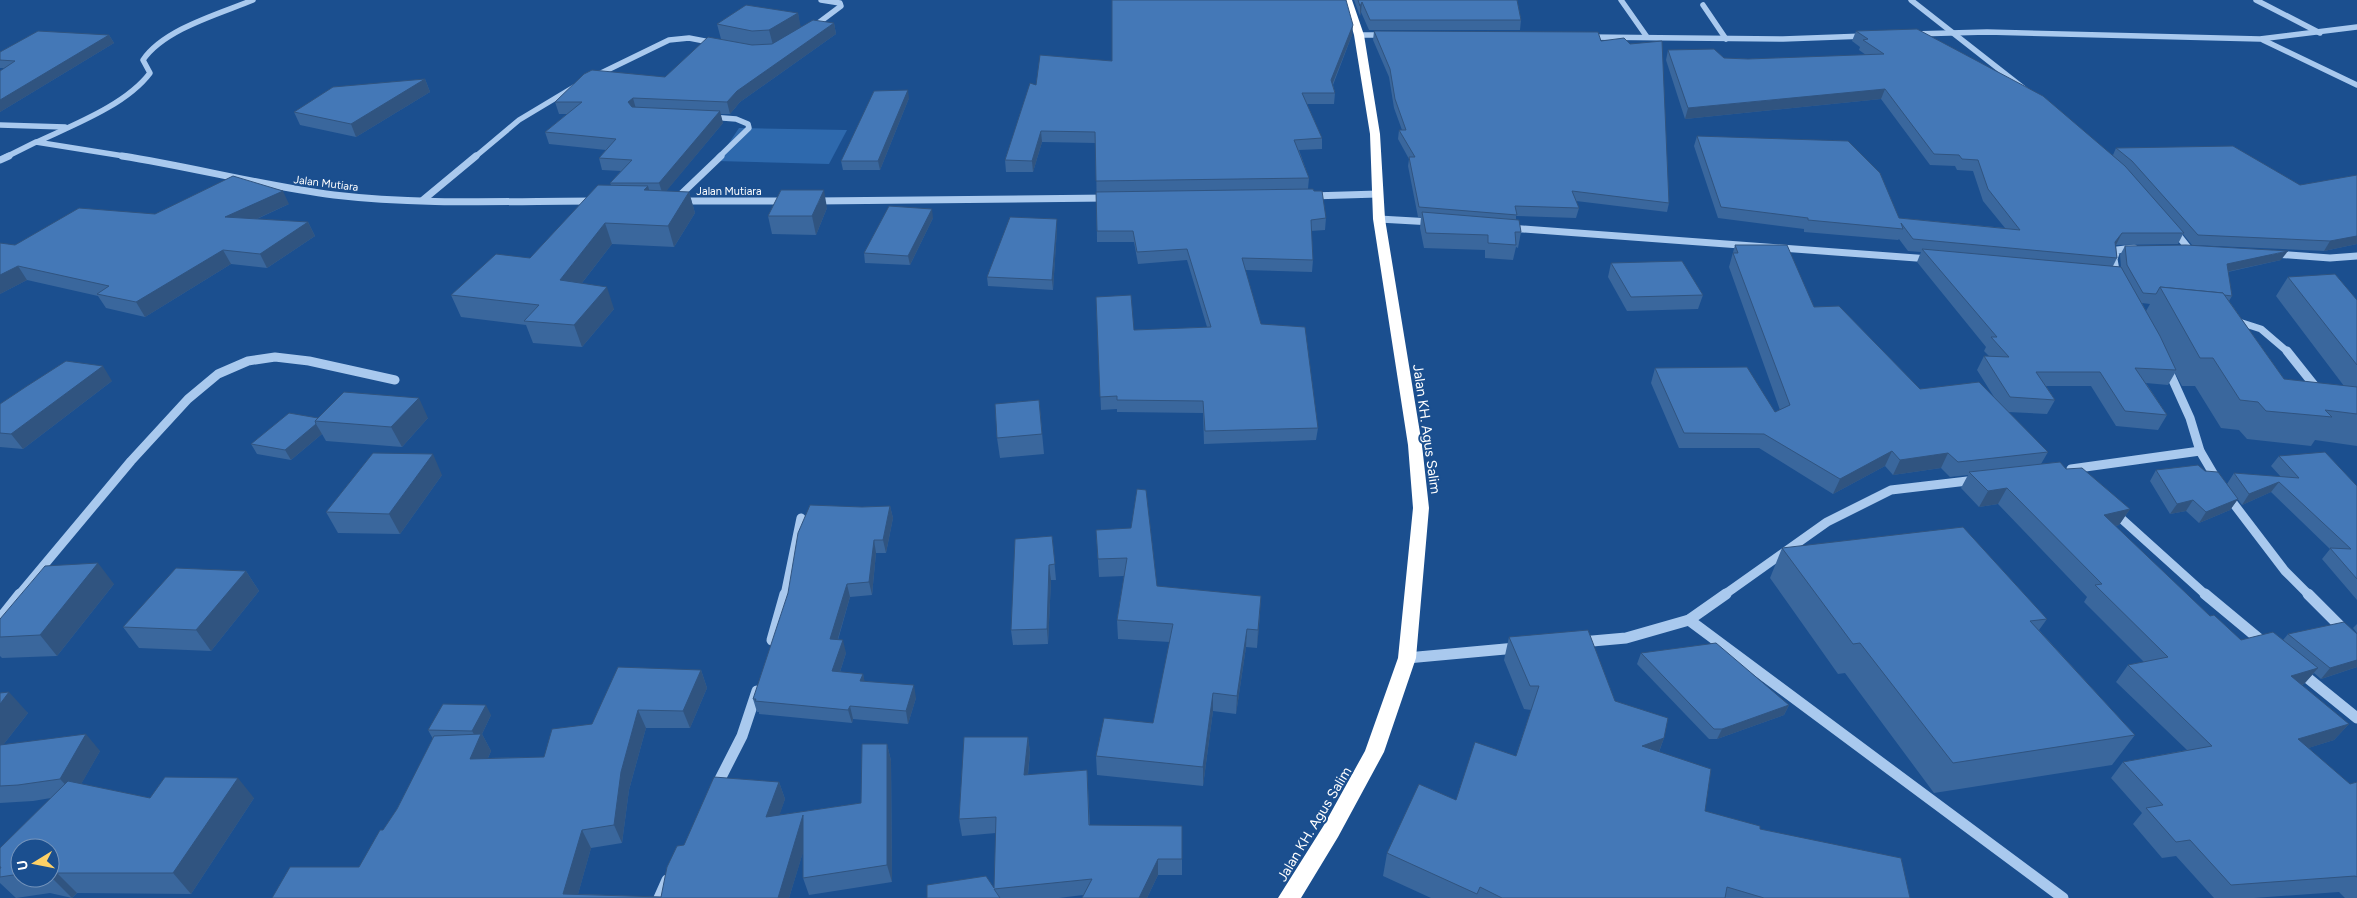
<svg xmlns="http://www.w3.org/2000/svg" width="2357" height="898" font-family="Figtree,sans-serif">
  <rect width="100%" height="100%" fill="#1b4f8f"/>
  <path fill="#2e69ad" d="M739 128 847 130 829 164 717 161Z"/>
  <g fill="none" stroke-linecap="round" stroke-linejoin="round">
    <g stroke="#a9c9ee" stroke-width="5.5">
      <path d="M1621 0 1647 37"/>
      <path d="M1911 0 2027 91"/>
      <path d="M2256 0 2320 33"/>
      <path d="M1703 5 1726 39"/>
      <path d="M813 27 841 6 840 3 821 0"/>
      <path d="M1913 34 1987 32 2260 39 2357 27"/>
      <path d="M1359 35H1385"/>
      <path d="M1588 37 1783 39 1865 36"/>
      <path d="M2263 40 2357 85"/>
      <path d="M595 76 669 40 689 38 715 43"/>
      <path d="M710 117 736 119 748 124 749 128 719 157"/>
      <path d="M0 125 65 127"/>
      <path d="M37 142C73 125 126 105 150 73L143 60C164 29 219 14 253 0"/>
      <path d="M6 157 36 142 130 157"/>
      <path d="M475 157 519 120 574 87"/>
    </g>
    <g stroke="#a9c9ee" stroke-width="7">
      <path d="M122 156C193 167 263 186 334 195 419 205 509 201 595 201"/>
      <path d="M0 160 9 156"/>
      <path d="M1311 196 1378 194"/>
      <path d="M423 200 476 156"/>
      <path d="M675 200 721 156"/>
      <path d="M681 201H785"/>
      <path d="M816 201 1108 198"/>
      <path d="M1379 219 1432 222"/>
      <path d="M1509 228 1930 259"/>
      <path d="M2174 230 2189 249"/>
      <path d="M2274 254 2330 258 2357 256"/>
      <path d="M2115 276H2117L2114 259 2117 250 2134 248"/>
      <path d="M2233 320 2261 329 2288 352"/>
    </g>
    <g stroke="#a9c9ee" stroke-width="9">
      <path d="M2287 351 2318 390"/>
      <path d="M2167 367 2190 418 2200 451 2217 480"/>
      <path d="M2071 469 2200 451"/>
      <path d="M2227 495 2285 571 2309 595"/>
      <path d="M2114 512 2206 595"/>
      <path d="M19 595 131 461 188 399 218 374 248 361 275 357 309 361 395 380"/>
      <path d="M785 595 801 518"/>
      <path d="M1724 595 1827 522 1891 490 1976 480"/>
    </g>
    <g stroke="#a9c9ee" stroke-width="11">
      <path d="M2205 594 2264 643"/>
      <path d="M2308 594 2357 643"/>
      <path d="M0 619 20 594"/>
      <path d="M1689 620 2063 898"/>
      <path d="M772 640 785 594"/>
      <path d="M1581 642 1626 638 1689 620 1726 594"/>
      <path d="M1407 658 1516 648"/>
      <path d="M2299 671 2357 718"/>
      <path d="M716 787 742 736 757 691"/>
      <path d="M659 898 667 880"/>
    </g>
    <path fill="#fff" fill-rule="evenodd" d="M1344 0H1352L1364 35 1380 134 1385 219 1422 445 1429 508 1416 658 1384 752 1338 837 1301 898H1278L1324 825 1365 751 1398 658 1413 508 1408 445 1373 219 1370 134 1354 35Z"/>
  </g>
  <g fill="#3a679d" fill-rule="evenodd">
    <path d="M1354 0H1517L1521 20 1520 30H1369L1361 12 1360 16Z"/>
    <path d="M798 13 800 27 834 23 836 34 740 102 730 114H720L723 123 666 191 689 192 695 213 674 247 612 244 582 283 614 309 582 347 533 343 526 325 461 317 451 295 530 258 611 185 610 183 621 171 602 170 599 158 606 150 549 144 545 132 567 114H559L555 102 665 77 721 39 717 24Z"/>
    <path d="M1374 31 1669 203 1667 212 1576 201 1579 208 1576 218 1516 216V220L1521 232 1518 248 1516 247 1513 260 1485 258V250L1424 248 1420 228 1421 217H1418L1408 166 1409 159 1398 139 1399 130H1402L1394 108 1389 77 1373 40Z"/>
    <path d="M1856 31 2113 155 2116 148 2357 244 2324 251 2192 245 2183 234 2178 244 2116 245 2117 258 2113 266 2121 267 2120 255 2125 246 2281 260 2228 272 2232 296 2229 301 2284 379 2344 386 2276 296 2288 277 2357 300V446L2315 440 2311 446 2247 439 2239 430 2221 428 2195 386H2182L2175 373 2168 385 2146 383 2167 415 2158 430 2116 426 2091 386H2046L2055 400 2047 414 2008 412 2048 452 2041 464 2066 469 2130 509 2119 525 2115 526 2210 616 2241 640H2283L2288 634 2357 667 2321 679 2314 673 2304 684 2302 685 2349 724 2334 740 2308 748 2350 784 2357 782V898H2345L2339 892 2254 898H2214L2176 856 2162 858 2133 824 2142 813 2111 778 2123 762 2187 750 2116 682 2128 665 2144 662 2084 602 2087 597 1998 504 1979 507 1961 488 1968 475 1950 477 1941 468 1893 475 1885 466 1833 494 1759 448H1679L1651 383 1655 368 1775 412 1780 410 1729 267 1735 245 1920 389 1994 397 1977 370 1984 356H1989L1984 351 1986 347 1917 262 1921 252 1908 251 1899 239 1898 240 1804 232V229L1718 218 1694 146 1697 136 1899 218 2005 228 1983 201 1973 171 1957 170 1955 166 1930 165 1881 99 1685 119 1666 60 1668 50 1724 58 1748 59 1866 55 1859 50 1860 47 1852 41ZM2142 303 2150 304 2146 311Z"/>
    <path d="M109 35 114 43 0 112V71L5 68H0V52Z"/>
    <path d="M1352 35 1333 85 1335 93 1334 104H1307L1322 138V149L1299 150 1309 178 1308 189 1326 218 1325 230 1311 231 1313 260 1312 272 1245 270 1261 324 1318 428 1316 440 1204 444 1203 413 1117 412V409L1101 410 1096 297 1134 330 1207 327 1187 260 1138 264 1134 242H1097L1096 143 1042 142 1033 172H1006L1005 160 1036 85 1112 61Z"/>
    <path d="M425 79 430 92 356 137 300 125 294 112Z"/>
    <path d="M909 98 880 170H843L841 161Z"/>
    <path d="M289 204 257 219 308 222 315 236 267 268 231 264 145 317 106 308 98 296 27 280 0 294 15 245 155 214Z"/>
    <path d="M827 208 816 235 772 234 768 216Z"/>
    <path d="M933 218 910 265 865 263 864 253Z"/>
    <path d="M1057 228 1053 290 988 286 987 277Z"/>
    <path d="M1611 263 1703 295 1698 309 1627 311 1608 277Z"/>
    <path d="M112 381 23 449 0 447V404Z"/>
    <path d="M1039 400 1044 454 1000 458 997 438Z"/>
    <path d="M318 418H428L402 447 326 441 322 434 291 460 257 454 251 444Z"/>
    <path d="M2279 456 2357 486V600L2322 559 2330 549 2271 492 2242 505 2227 484 2234 473 2281 477 2271 466Z"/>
    <path d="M2156 470 2238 499 2230 510 2199 523 2186 511 2170 514 2150 481Z"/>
    <path d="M442 475 400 534 338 533 326 512Z"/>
    <path d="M890 506 893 518 886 553H876L872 595 850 597 838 640 846 653 840 672 863 674 864 681 916 698 908 724 853 719 852 723 759 714V712H757L753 699 862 507Z"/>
    <path d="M1096 530 1157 586 1260 614 1257 648 1246 647 1236 714 1213 711 1203 786 1097 775 1096 756 1153 723 1170 642 1118 639 1117 620 1124 576 1099 577Z"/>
    <path d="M1052 536 1056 580H1051L1048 644 1013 645 1011 630Z"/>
    <path d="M1782 548 2047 619 2039 630 2135 735 2112 765 1934 793 1845 673 1838 674 1770 578Z"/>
    <path d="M246 571 259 591 211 651 139 648 123 627Z"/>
    <path d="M114 584 57 656 2 658 0 656V619Z"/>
    <path d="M2357 624V633L2353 628Z"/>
    <path d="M1509 637 1615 701 1664 738 1659 752 1705 811 1760 829 1910 898H1431L1383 876 1387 853 1456 800 1516 756 1531 710 1524 709 1504 660Z"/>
    <path d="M1641 653 1789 705 1784 715 1717 739H1709L1637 664Z"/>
    <path d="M701 670 707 688 690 728H646L629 790 622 843 591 848 578 894 661 897 684 845 779 782 785 799 779 815 861 803 887 744 891 761 892 882 809 895 803 878V852L789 898H272L359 867 397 809 433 739 428 730 491 715 482 734 491 751 488 758 544 757 592 724Z"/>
    <path d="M0 693 28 713 3 745 100 751 81 784 150 798H254L191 894 77 893 72 898 50 893 16 898 0 883V848L51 798 33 801 0 803ZM20 848H50V878H20Z"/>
    <path d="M1028 737 1030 753 1028 775 1087 770 1090 825 1182 826V875H1158L1147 898H1082L1083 895 1059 898H927L994 888 996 833 962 836 959 819Z"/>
  </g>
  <g fill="#305480">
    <path d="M1362 2 1361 12 1360 16V6Z"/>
    <path d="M798 13 801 28 773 45 769 30Z"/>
    <path d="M834 23 836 34 740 102 730 114 727 102 737 91Z"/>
    <path d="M1353 25 1352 35 1330 90 1331 80Z"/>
    <path d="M109 35 114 43 0 112V100Z"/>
    <path d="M425 79 430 92 356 137 351 124Z"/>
    <path d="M1885 89 1881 99 1685 119 1688 108Z"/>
    <path d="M908 90 909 98 880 170 878 161Z"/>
    <path d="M633 98 636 109 631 113 628 102Z"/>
    <path d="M720 111 723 123 663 195 659 183Z"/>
    <path d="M1041 131 1042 142 1033 172 1032 161Z"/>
    <path d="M648 186 654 206 644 190Z"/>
    <path d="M824 190 827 208 816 235 812 216Z"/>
    <path d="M283 191 289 204 232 230 225 217Z"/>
    <path d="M689 192 695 213 674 247 668 226Z"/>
    <path d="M932 209 933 218 910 265 908 256Z"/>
    <path d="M1057 219V228L1053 290 1052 280Z"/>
    <path d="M308 222 315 236 267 268 260 254Z"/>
    <path d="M605 223 612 244 568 301 560 280Z"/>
    <path d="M2122 233 2116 245 2109 254 2115 242Z"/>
    <path d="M2357 236V244L2324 251 2330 241Z"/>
    <path d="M223 250 231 264 145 317 136 302Z"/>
    <path d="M2288 251 2281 260 2221 273 2227 264Z"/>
    <path d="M18 266 27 280 0 294V275Z"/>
    <path d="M607 287 614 309 582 347 574 325Z"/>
    <path d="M103 366 112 381 23 449 11 434Z"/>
    <path d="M419 398 428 418 402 447 391 427Z"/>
    <path d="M316 424 322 434 291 460 285 450Z"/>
    <path d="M1892 451 1885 466 1833 494 1840 479Z"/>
    <path d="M1948 453 1941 468 1893 475 1900 460Z"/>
    <path d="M433 454 442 475 400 534 389 514Z"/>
    <path d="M2279 482 2271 492 2242 505 2249 494Z"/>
    <path d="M2007 488 1998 504 1979 507 1988 491Z"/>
    <path d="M2238 499 2230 510 2199 523 2206 512Z"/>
    <path d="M2193 500 2186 511 2170 514 2177 504Z"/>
    <path d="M890 506 893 518 886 553 883 540Z"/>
    <path d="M2130 509 2119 525 2094 531 2104 515Z"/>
    <path d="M874 540 876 553 872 595 869 582Z"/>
    <path d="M98 563 114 584 57 656 40 635Z"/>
    <path d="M1049 565 1051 580 1048 644 1047 629Z"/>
    <path d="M246 571 259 591 211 651 196 630Z"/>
    <path d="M847 584 850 597 834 652 830 639Z"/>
    <path d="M1261 596 1260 614 1257 648 1258 630Z"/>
    <path d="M1247 629 1246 647 1236 714 1237 696Z"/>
    <path d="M843 640 846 653 836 684 832 671Z"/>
    <path d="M2357 660V667L2321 679 2330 668Z"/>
    <path d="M2318 668 2304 684 2277 693 2291 676Z"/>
    <path d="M701 670 707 688 690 728 683 711Z"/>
    <path d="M863 674 866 687 860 681Z"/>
    <path d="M914 685 916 698 908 724 906 711Z"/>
    <path d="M9 692 28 713 0 749V704Z"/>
    <path d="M1213 693V711L1203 786V767Z"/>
    <path d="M486 705 491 715 482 734 491 751 480 776 470 759 478 741 472 731Z"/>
    <path d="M1789 705 1784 715 1717 739 1722 729Z"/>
    <path d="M850 706 853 719 852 723 848 710Z"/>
    <path d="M638 710 646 728 629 790 622 843 614 825 621 772Z"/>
    <path d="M2349 724 2334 740 2283 756 2298 739Z"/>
    <path d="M86 734 100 751 75 795 60 779Z"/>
    <path d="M1028 737 1030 753 1026 791 1024 775Z"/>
    <path d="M1664 738 1655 762 1642 746Z"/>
    <path d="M887 744 891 761 892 882 887 865Z"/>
    <path d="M238 778 254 798 191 894 173 873Z"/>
    <path d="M779 782 785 799 773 834 766 817Z"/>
    <path d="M803 815 809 833 789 898H778Z"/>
    <path d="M582 830 591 848 577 898 563 894Z"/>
    <path d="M1158 859V875L1147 898H1139Z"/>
    <path d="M57 873 77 893 72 898 52 878Z"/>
  </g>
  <g fill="#4478b7" stroke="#305480">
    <path d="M1112 0H1346L1353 25 1331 80 1335 93H1302L1322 138 1294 140 1309 178 1096 181 1095 132 1041 131 1032 161 1005 160 1030 83 1036 85 1040 55 1112 61Z"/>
    <path d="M1358 0H1517L1521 20H1370L1362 2 1360 6Z"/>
    <path d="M746 5 798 13 769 30 752 31 717 24Z"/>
    <path d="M813 20 834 23 737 91 727 102 633 98 628 102 632 107 720 111 659 183H610L632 160 599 158 616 139 545 132 582 102H555L584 74 592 70 665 77 708 37 752 45 772 44Z"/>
    <path d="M1917 29 2043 96 2125 166 2184 233H2122L2115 242 2117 258 1913 239 1901 223 1903 229 1808 220V218L1721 207 1697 136 1848 141 1880 173 1899 218 2020 230 1988 189 1978 160 1962 159 1959 155 1934 154 1885 89 1688 108 1668 50 1714 49 1724 58 1748 59 1884 54 1863 40 1868 39 1856 31Z"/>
    <path d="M38 31 109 35 0 100V71L15 61 0 60V52Z"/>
    <path d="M1374 31 1598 32 1601 41 1624 38 1630 44 1662 41 1669 203 1572 191 1579 208 1515 206 1517 215 1419 207 1409 157H1415L1399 130H1406L1395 99 1390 69Z"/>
    <path d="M425 79 351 124 294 112 333 87Z"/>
    <path d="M908 90 878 161H841L874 91Z"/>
    <path d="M2233 146 2300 185 2357 175V236L2330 241 2198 235 2132 161 2116 148Z"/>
    <path d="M233 176 283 191 225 217 308 222 260 254 223 250 136 302 97 294 109 286 18 266 0 275V243L15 245 79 208 155 214Z"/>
    <path d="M598 185 648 186 644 190 689 192 668 226 605 223 560 280 607 287 574 325 524 321 539 305 451 295 496 254 530 258Z"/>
    <path d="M1313 189 1314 191H1322L1326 218 1311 220 1313 260 1242 258 1261 324 1305 327 1318 428 1205 431 1203 401 1117 400V396L1100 397 1096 297 1131 295 1134 330 1211 327 1187 249 1137 252 1133 231H1097L1096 192Z"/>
    <path d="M781 190H824L812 216H768Z"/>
    <path d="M889 206 932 209 908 256 864 253Z"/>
    <path d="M1422 212 1519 220 1521 232H1515L1516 245 1488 243V235L1426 233Z"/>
    <path d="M1010 217 1057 219 1052 280 987 277Z"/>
    <path d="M1735 245H1787L1814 307 1839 306 1920 389 1979 382 2048 452 1958 462 1948 453 1900 460 1892 451 1840 479 1764 434 1684 433 1655 368 1747 367 1775 412 1790 405 1733 253H1738Z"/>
    <path d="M2186 245 2288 251 2227 264 2232 296 2224 295 2223 293 2160 287 2156 294 2143 293 2127 265 2125 246Z"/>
    <path d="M1922 249 2121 267 2160 336 2176 370 2135 368 2167 415 2125 411 2100 372H2036L2055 400 2010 397 1984 356 2009 357 1991 337H1997Z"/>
    <path d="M1682 261 1703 295 1631 297 1611 263Z"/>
    <path d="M2335 274 2357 300V365L2288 277Z"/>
    <path d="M2160 287 2223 293 2284 379 2357 387V414L2325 410 2332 417 2266 411 2258 402 2240 400 2213 358H2200Z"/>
    <path d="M66 361 103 366 11 434 0 433V404L27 386Z"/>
    <path d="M344 392 419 398 391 427 315 421Z"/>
    <path d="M1039 400 1042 434 997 438 995 404Z"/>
    <path d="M289 413 318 418 315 421 316 424 285 450 251 444Z"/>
    <path d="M2325 452 2357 486V579L2330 548 2351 549 2279 482 2249 494 2234 473 2299 478 2279 456Z"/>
    <path d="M373 453 433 454 389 514 326 512Z"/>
    <path d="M2060 462 2066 469 2082 468 2130 509 2104 515 2210 616 2214 615 2241 640 2273 632 2318 668 2291 676 2349 724 2298 739 2350 784 2357 782V877L2355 876 2231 885 2190 840 2176 842 2146 808 2163 805 2123 762 2212 746 2128 665 2168 657 2095 585 2102 584 2007 488 1988 491 1969 472Z"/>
    <path d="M2198 465 2205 471 2218 472 2238 499 2206 512 2193 500 2177 504 2156 470Z"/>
    <path d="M1137 489 1146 490 1157 586 1261 596 1258 630 1247 629 1237 696 1213 693 1203 767 1096 756 1104 718 1153 723 1173 624 1117 620 1127 558 1098 559 1096 530 1131 528Z"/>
    <path d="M810 505 862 507 890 506 883 540H874L869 582 847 584 830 639 843 640 832 671 863 674 860 681 914 685 906 711 850 706 848 710 755 701 756 699H753L788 593 798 533Z"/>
    <path d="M1963 527 2047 619 2030 621 2135 735 1953 763 1860 643 1853 644 1782 548Z"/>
    <path d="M1052 536 1055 564 1049 565 1047 629 1011 630 1015 539Z"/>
    <path d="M98 563 40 635 0 637V619L45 566Z"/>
    <path d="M176 568 246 571 196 630 123 627Z"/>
    <path d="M2344 622 2357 634V660L2330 668 2288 634Z"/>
    <path d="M1588 630 1615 701 1668 718 1664 738 1642 746 1711 769 1705 811 1760 826V829L1901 858 1910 898H1764L1727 887 1725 898H1502L1480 887 1477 894 1387 853 1419 784 1456 800 1475 742 1516 756 1539 686H1530L1509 637Z"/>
    <path d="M1716 643 1789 705 1722 729H1714L1641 653Z"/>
    <path d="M618 667 701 670 683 711 638 710 621 772 614 825 582 830 563 894 661 897 667 867 677 846 684 845 714 777 779 782 766 817 861 803 862 744H887V865L803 878V815L778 898H272L290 867H359L380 830H383L397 809 434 736 481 734 470 759 544 757 552 729 592 724Z"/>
    <path d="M9 692 0 704V693Z"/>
    <path d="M443 704 486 705 472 731 428 730Z"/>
    <path d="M86 734 60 779 18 785 0 786V745Z"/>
    <path d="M964 737H1028L1024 775 1087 770 1089 825 1182 826V859H1158L1139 898H1082L1092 879 994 889 1000 898H927V885L986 876 994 888 996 817 959 819Z"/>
    <path d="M165 777 238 778 173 873H57L52 878 50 877V848H20V874L0 877V869L1 867H0V848L68 781 150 798Z"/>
  </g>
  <g text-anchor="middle" stroke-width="4" stroke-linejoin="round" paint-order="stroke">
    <g font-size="11" fill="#fff" stroke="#1b4f8f">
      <text transform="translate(326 183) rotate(7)" y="4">Jalan Mutiara</text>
      <text x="729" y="195">Jalan Mutiara</text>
    </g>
    <g font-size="14" fill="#fff" stroke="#1b4f8f">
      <text transform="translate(1427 429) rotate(82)" y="5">Jalan KH. Agus Salim</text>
      <text transform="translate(1314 824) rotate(-59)" y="5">Jalan KH. Agus Salim</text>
    </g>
  </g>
  <g transform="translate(35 863) rotate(260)"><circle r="24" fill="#1b4f8f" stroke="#7695bc"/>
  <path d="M0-4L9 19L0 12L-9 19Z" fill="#ffd166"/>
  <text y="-8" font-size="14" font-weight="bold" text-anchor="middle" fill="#ffffff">U</text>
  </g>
</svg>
